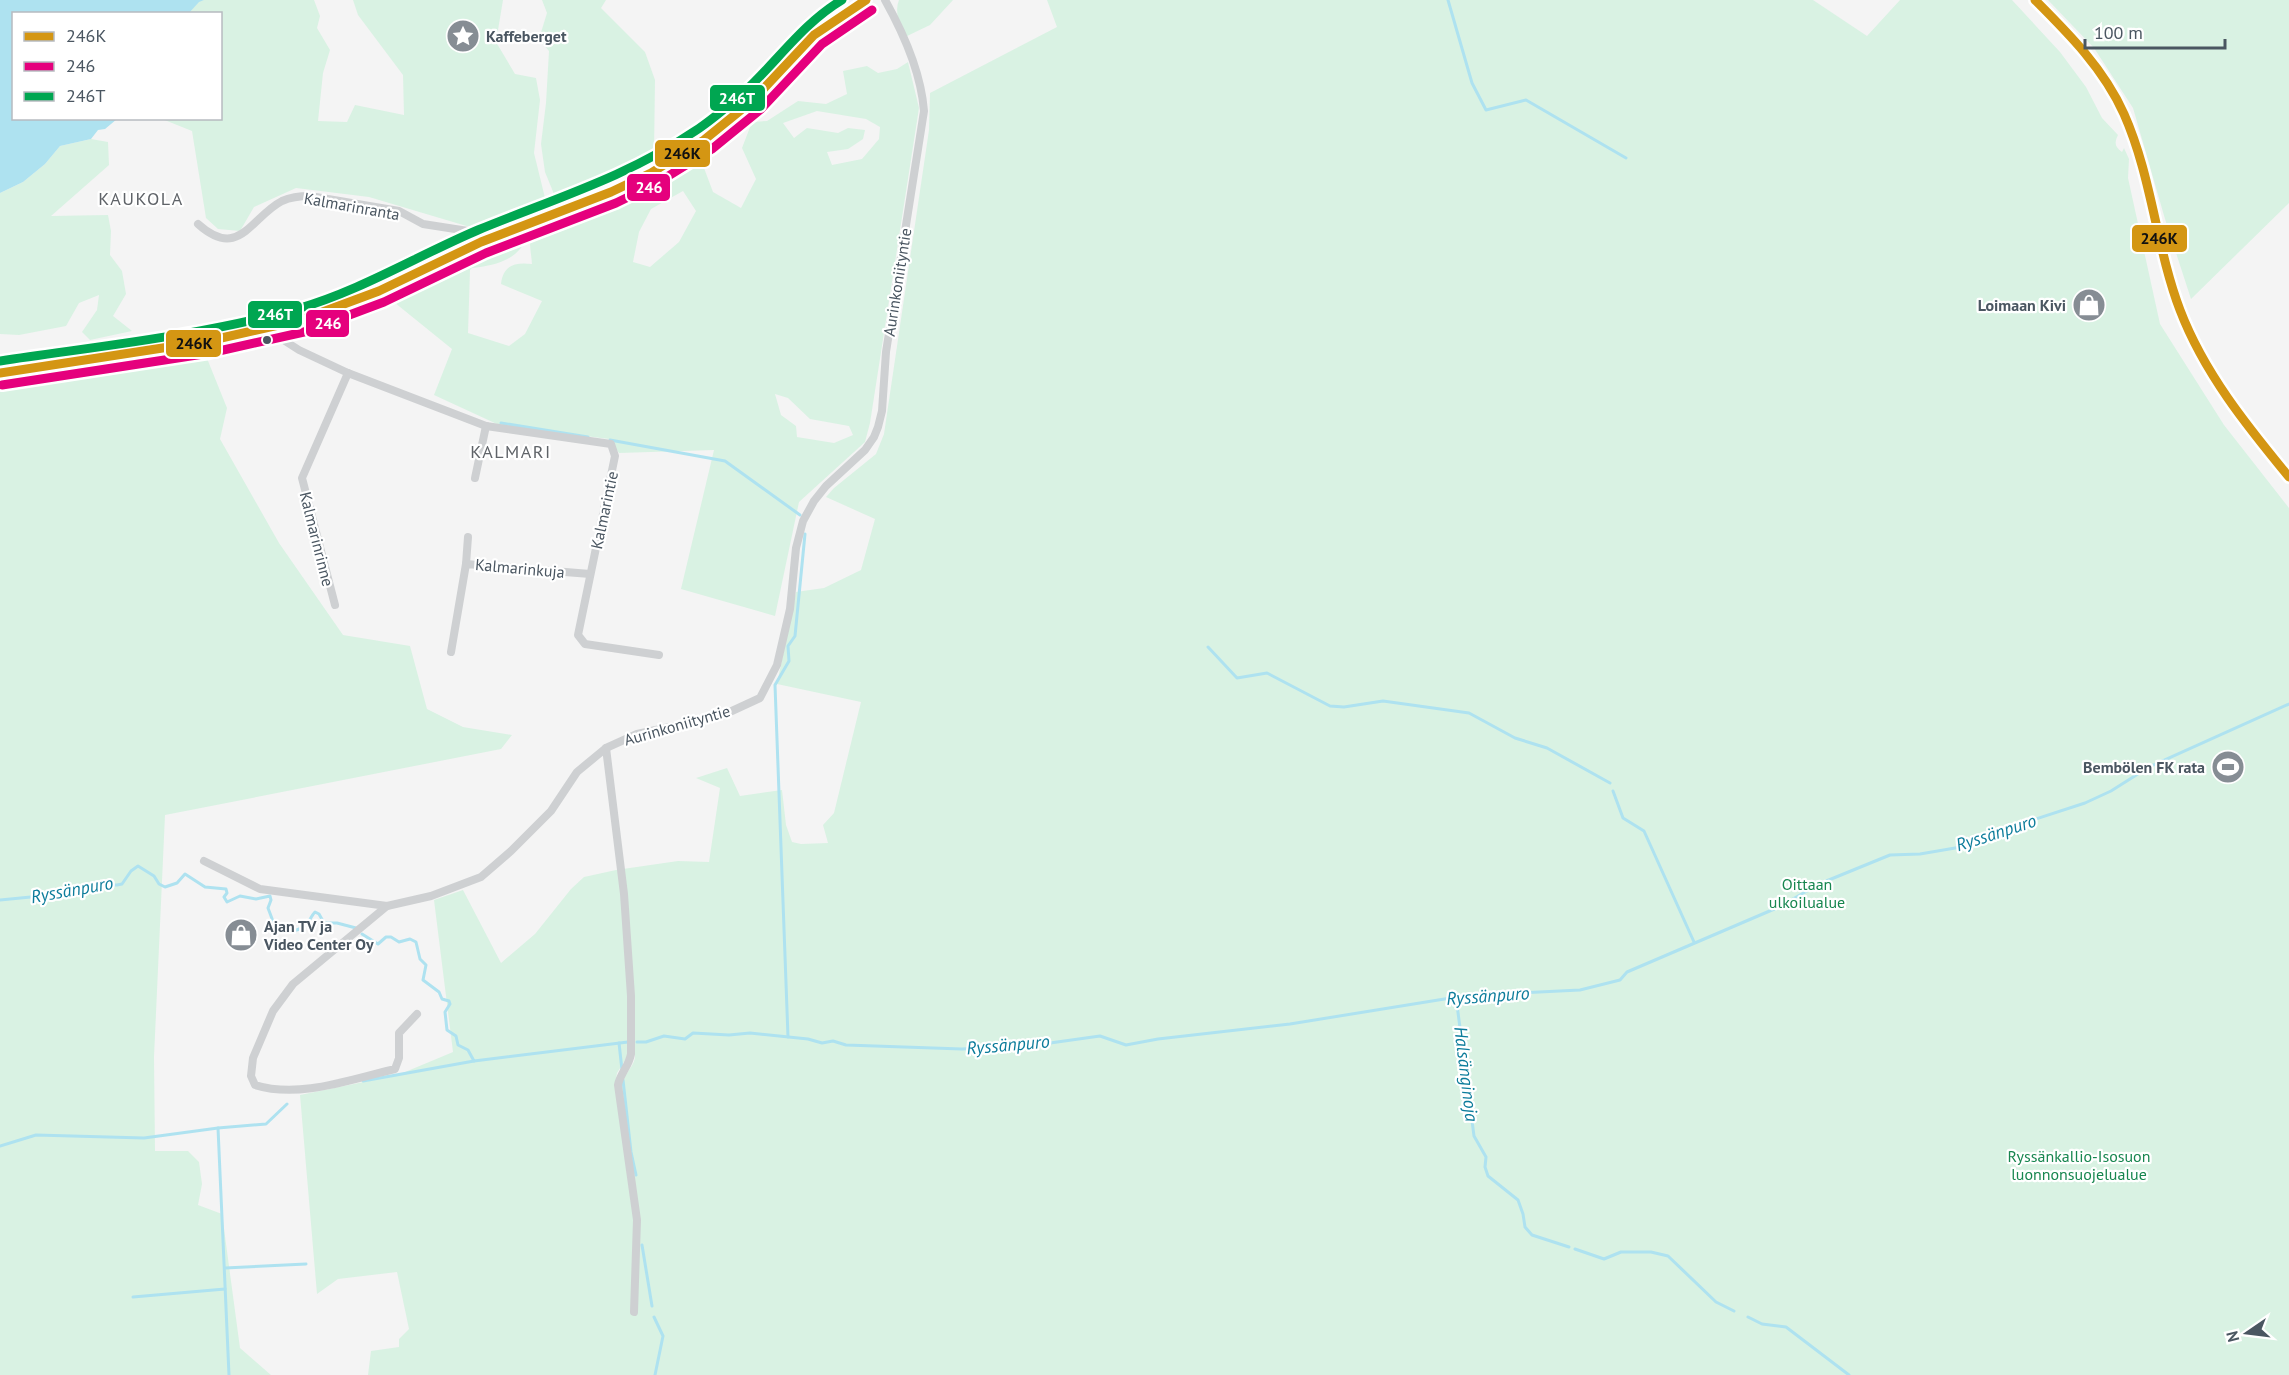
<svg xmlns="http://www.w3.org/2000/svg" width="2289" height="1375" font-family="'PT Sans',sans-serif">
  <rect width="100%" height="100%" fill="#f4f4f4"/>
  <g fill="#d9f2e3" fill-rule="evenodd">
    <path d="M204 0H314L320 16 317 28 330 50 323 73 318 121 347 122 355 105 404 115 403 75 358 15 353 0H503L496 42 515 74 536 78 540 100 534 153 546 202 480 230 369 197 296 188 254 207 240 231 218 229 206 218 192 131 162 119 220 118V14L189 13 199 1Z"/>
    <path d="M542 0H606L601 8 645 52 655 80 654 154 587 189 556 199 545 172 541 144 546 103 549 51 539 39 547 13Z"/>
    <path d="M899 0H953L930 25 905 37C900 25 894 12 899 0Z"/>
    <path d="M1047 0H1813L1867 36 1900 0H2012L2060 52 2086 87 2102 118 2118 135C2114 143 2115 147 2122 152L2124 148 2129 159 2128 178 2160 324 2224 425 2289 508V1375H368L371 1351 399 1347V1339L409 1329 397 1272 338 1279 317 1294 300 1095 398 1075 453 1052 434 900 463 890 501 963 535 934 571 889 584 877 616 870 678 861 709 862 720 788 696 778 727 768 740 796 782 790 786 825 792 842 801 844 828 843 823 825 834 813 861 702 777 684 796 592 824 588 861 570 875 519 826 497 834 488 876 454 884 434 929 130 930 93 1057 27ZM635 997V1058C632 1070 622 1075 621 1088L633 1216 615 1086 617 1073 630 1052Z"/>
    <path d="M2048 0H2289V203L2191 299 2165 219 2133 108 2094 48Z"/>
    <path d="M908 62 919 108 870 423 865 442 799 502 775 616 681 589 714 450 619 453 609 439 499 425 434 395 452 349 384 294 515 232 522 235 523 245C512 262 491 266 472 268L470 270 468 333 509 346 525 334 542 301 501 284C503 265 515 262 532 264 531 250 527 237 534 225L583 209 630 189 684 158 701 160 713 192 741 208 756 179 742 148 752 122 767 121 798 101 826 104 847 94 843 71 867 66 878 73 897 69ZM817 111 866 119 880 127 879 139 862 159 832 165 827 152 848 149 863 139 865 130 848 128 838 133 807 128 794 138 783 123ZM683 191 696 211 679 242 650 267 633 262 639 232 651 209ZM775 394 788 398 810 419 849 426 853 435 834 443 797 437 796 426 781 415Z"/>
    <path d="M91 139 108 142 109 165 51 216 108 215 111 231 110 255 122 271 126 294 113 316 132 331 90 340 82 332 97 310 99 295 79 303 66 326 19 335 0 334V193L23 182 45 164 60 146Z"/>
    <path d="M202 346 227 408 220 439 279 543 343 635 410 646 427 709 463 727 512 735 501 749 165 815 154 1057 155 1151H188L199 1162 202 1184 198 1205 222 1214 240 1348 271 1375H0V376Z"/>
  </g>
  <path fill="#aee2f0" d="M0 0H204L199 2 189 13 14 14V118L117 119 105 129 98 130 91 139 60 146 45 164 23 182 0 193Z"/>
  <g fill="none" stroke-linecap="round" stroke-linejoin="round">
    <g stroke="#aee2f0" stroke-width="3">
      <path d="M1448 0 1472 83 1486 110 1526 100 1626 158"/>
      <path d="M501 423 588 437"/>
      <path d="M610 440 725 461 800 515"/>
      <path d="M1208 647 1237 678 1267 673 1330 706 1344 707 1383 701 1469 713 1515 738 1547 748 1610 783"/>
      <path d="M1613 791 1623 818 1644 831 1694 942"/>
      <path d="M0 900 41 896 68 888 80 891 103 885H117L122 884 131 871 138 866 154 876 159 884 165 887 177 883 185 874 205 887 226 889 227 893 224 897 227 902 240 896 256 899 270 896 271 900 268 908 274 924 284 932C292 933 305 928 309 921 311 918 312 915 315 912L319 914 324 923H337L356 928"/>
      <path d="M362 934 378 944 386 937H391L399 942 410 939 416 942 420 959 426 965 423 980 439 992 442 999 449 1001 450 1004 445 1012 447 1030 456 1036 458 1045 468 1050 474 1061 628 1042"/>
      <path d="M1456 997 1474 1136 1486 1157 1485 1167 1488 1176 1518 1200 1523 1214 1525 1227 1532 1235 1569 1247"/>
      <path d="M788 1037 775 685 789 661 788 646 795 636 805 534"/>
      <path d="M637 1042H646L664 1036 685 1039 693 1033 729 1035 750 1033 808 1039 822 1043 833 1041 846 1045 962 1049 1043 1044 1100 1036 1126 1045 1158 1039 1290 1024 1463 996 1580 990 1620 980 1627 972 1779 907 1819 884 1890 855 1920 854 1961 847 2002 830 2085 803 2111 791 2149 767 2289 704"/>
      <path d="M619 1043 622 1070"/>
      <path d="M623 1080 631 1152 636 1175"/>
      <path d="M363 1081 474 1061"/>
      <path d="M218 1128 229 1375"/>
      <path d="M0 1146 36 1135 144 1138 218 1128 266 1124 287 1104"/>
      <path d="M642 1245 652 1306"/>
      <path d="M1575 1249 1604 1259 1621 1252H1651L1668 1256 1716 1302 1734 1311"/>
      <path d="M225 1268 306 1264"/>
      <path d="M133 1297 225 1289"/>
      <path d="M654 1317 663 1336 655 1375"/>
      <path d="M1748 1317 1762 1324 1786 1327 1849 1375"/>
    </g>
    <g stroke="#ced0d2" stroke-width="8">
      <path d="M2035 0C2069 34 2104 69 2124 114 2152 176 2155 246 2180 310 2203 372 2247 426 2289 477"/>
      <path d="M198 224C239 261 251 217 282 201 291 197 300 196 310 196L399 211 423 224 468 231 481 242"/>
      <path d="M277 326 285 341 299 350 348 373 486 426 611 444 615 456 578 635 585 644 659 655"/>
      <path d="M475 478 486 426"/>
      <path d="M466 564 468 537"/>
      <path d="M335 605 302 478 348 373"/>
      <path d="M451 652 466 564 590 574"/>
      <path d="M606 748 624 894 631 996V1054C629 1066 620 1074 618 1085L637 1220 634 1312"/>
      <path d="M204 861 260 889 387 906"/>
      <path d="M417 1014 399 1033V1058L395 1069C351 1079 300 1099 255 1085L251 1076 253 1058 273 1011 293 984 387 906 431 896 481 877 511 851 551 811 577 772 606 748 637 734 721 716 760 698 777 665 790 609 796 548 803 521 814 501 826 486 865 450 874 437 878 427 882 411 886 352 924 111C921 72 904 34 885 0"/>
    </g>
    <path stroke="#ced0d4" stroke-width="10" d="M0 373 208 341 301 320 379 291 481 242 611 192 651 173 704 140 752 101 814 35 844 13 866 0"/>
    <defs>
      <g id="bus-1">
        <path d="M2035 0C2069 34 2104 69 2124 114 2152 177 2156 247 2180 310 2204 373 2247 426 2289 477"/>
        <path d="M0 373 208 341 301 320 379 291 481 242 611 192 651 173 704 140 752 101 814 35 866 0"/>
      </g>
      <path id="bus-2" d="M2 385 210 353 304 332 384 302 486 253 616 203 657 183 712 149 761 109 822 44 872 10"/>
      <path id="bus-3" d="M0 361C99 346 200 336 297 309 360 291 417 256 478 230 553 199 627 177 695 131 712 120 728 106 743 93 777 62 802 24 842 0"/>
    </defs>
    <use href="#bus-1" stroke="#fff" stroke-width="14"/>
    <use href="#bus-2" stroke="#fff" stroke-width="14"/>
    <use href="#bus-3" stroke="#fff" stroke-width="14"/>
    <use href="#bus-1" stroke="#d49613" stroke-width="9"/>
    <use href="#bus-2" stroke="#e5007d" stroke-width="9"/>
    <use href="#bus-3" stroke="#00a651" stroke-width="9"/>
  </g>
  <defs>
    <symbol id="sight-disc" viewBox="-11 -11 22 22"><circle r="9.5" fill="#868d94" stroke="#fff"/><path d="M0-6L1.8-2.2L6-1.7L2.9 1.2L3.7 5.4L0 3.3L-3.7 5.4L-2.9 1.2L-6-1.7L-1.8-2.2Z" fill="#fff"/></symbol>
    <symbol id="shop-disc" viewBox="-11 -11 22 22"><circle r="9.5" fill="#868d94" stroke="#fff"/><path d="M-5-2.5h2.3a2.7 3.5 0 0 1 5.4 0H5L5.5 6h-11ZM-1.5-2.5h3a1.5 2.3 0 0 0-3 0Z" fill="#fff"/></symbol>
    <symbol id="stadium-disc" viewBox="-11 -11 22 22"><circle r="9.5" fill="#868d94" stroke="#fff"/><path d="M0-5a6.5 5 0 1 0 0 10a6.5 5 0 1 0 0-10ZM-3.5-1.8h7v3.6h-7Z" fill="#fff"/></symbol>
  </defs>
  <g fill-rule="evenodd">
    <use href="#sight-disc" x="444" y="17" width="38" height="38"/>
    <use href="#shop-disc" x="2070" y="286" width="38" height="38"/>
    <use href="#stadium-disc" x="2209" y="748" width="38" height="38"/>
    <use href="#shop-disc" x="222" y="916" width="38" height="38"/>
  </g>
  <circle fill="#4a5661" stroke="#fff" stroke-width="2" cx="267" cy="340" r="5"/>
  <g text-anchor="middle" stroke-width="4.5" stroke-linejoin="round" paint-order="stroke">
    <g font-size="16" font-weight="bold" fill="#4a5661" stroke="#fff" text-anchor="start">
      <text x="486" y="42">Kaffeberget</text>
      <text x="2066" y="311" text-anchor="end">Loimaan Kivi</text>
      <text x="2205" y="773" text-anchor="end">Bembölen FK rata</text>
      <text x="264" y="932">Ajan TV ja<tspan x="264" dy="18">Video Center Oy</tspan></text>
    </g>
    <g font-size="16" fill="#4a5661" stroke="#fff">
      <text transform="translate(352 206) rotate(10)" y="6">Kalmarinranta</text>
      <text transform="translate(897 282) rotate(-81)" y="6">Aurinkoniityntie</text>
      <text transform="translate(604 510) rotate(-78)" y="6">Kalmarintie</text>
      <text transform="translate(317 539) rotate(76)" y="6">Kalmarinrinne</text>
      <text transform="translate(520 568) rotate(5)" y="6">Kalmarinkuja</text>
      <text transform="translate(677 725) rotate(-16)" y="6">Aurinkoniityntie</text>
    </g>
    <g font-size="16" fill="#17864f" stroke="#fff">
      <text x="1807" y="890">Oittaan<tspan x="1807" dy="18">ulkoilualue</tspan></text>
      <text x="2079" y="1162">Ryssänkallio-Isosuon<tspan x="2079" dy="18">luonnonsuojelualue</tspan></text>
    </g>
    <g font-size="18" letter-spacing="1.5" fill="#5f6368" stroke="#fff">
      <text x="141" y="205">KAUKOLA</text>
      <text x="511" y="458">KALMARI</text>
    </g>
    <g font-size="18" font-style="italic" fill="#0c7c9b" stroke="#fff">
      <text transform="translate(1996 833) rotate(-18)" y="6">Ryssänpuro</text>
      <text transform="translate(72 890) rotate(-10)" y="6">Ryssänpuro</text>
      <text transform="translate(1488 996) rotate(-4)" y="6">Ryssänpuro</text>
      <text transform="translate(1008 1045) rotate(-5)" y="6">Ryssänpuro</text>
      <text transform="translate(1466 1074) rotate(83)" y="6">Halsänginoja</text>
    </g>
  </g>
  <g stroke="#fff" stroke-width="2">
    <rect x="709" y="84" width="57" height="28" rx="6" fill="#00a651"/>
    <rect x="654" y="139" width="57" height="29" rx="6" fill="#d49613"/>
    <rect x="626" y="173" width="45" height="29" rx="6" fill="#e5007d"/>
    <rect x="2131" y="224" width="57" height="29" rx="6" fill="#d49613"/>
    <rect x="247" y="300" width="56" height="29" rx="6" fill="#00a651"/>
    <rect x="305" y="309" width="45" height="29" rx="6" fill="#e5007d"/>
    <rect x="165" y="329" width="57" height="29" rx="6" fill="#d49613"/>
  </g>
  <g font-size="16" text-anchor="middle" font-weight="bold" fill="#fff">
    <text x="737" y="104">246T</text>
    <text x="649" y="193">246</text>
    <text x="275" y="320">246T</text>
    <text x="328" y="329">246</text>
  </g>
  <g font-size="16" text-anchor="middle" font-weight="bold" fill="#111">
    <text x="682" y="159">246K</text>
    <text x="2159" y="244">246K</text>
    <text x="194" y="349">246K</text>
  </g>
  <rect x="12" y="12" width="210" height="108" fill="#ffffff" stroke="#b7bbc0" stroke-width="1.5"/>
  <rect x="24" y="32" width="30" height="9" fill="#d49613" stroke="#b7bbc0" stroke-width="1.5"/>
  <text x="66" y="42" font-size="18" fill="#4a5661">246K</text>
  <rect x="24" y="62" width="30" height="9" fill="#e5007d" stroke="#b7bbc0" stroke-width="1.5"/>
  <text x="66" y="72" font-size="18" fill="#4a5661">246</text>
  <rect x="24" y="92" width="30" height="9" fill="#00a651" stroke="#b7bbc0" stroke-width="1.5"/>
  <text x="66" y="102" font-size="18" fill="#4a5661">246T</text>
  <g transform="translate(2247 1333) rotate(256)" stroke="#ffffff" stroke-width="4.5" paint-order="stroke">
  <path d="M0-4.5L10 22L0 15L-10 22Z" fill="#4a5661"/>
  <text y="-9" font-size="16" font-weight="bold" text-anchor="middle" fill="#4a5661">N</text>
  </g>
  <path d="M2085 39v9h140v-9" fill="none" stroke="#4a5661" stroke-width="3"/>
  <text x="2094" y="39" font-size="18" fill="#4a5661" stroke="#ffffff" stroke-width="4.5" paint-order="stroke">100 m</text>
</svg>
